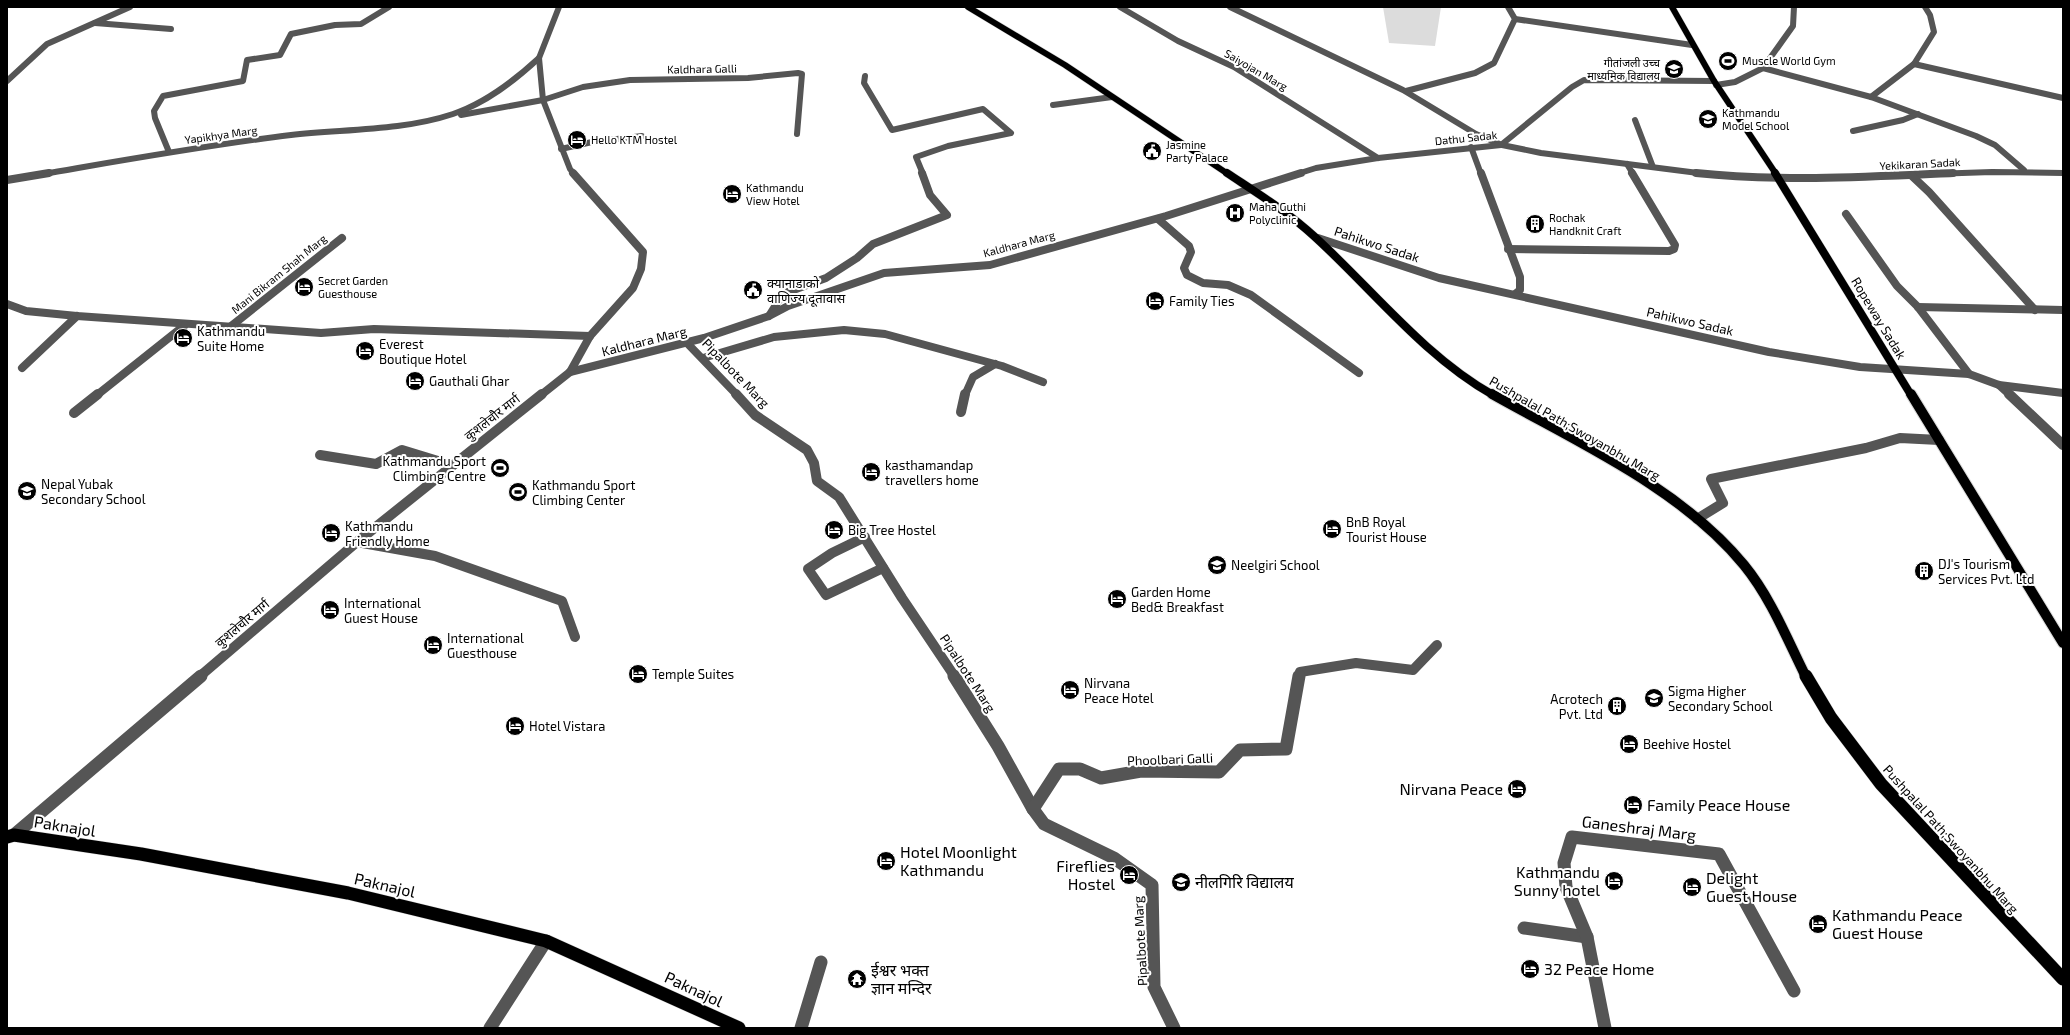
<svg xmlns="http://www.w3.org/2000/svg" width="2070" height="1035" font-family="'Exo 2','Noto Sans Devanagari',sans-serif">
  <rect width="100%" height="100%" fill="#fff"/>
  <path fill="#dcdcdc" d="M1383 7H1441L1435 46 1389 43Z"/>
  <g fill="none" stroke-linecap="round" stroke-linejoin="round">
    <defs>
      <g id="major-far3">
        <path d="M968 7 1065 65 1228 174"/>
        <path d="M1672 7 1714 81 1776 174"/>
      </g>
      <g id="major-far2">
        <path d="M1227 173C1257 193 1288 212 1315 237 1373 290 1424 356 1493 395"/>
        <path d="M1775 173 1911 395"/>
      </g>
      <g id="major-far1">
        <path d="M1492 394C1577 442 1681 488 1744 565 1771 598 1787 639 1806 677"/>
        <path d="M1911 394 2063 643"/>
      </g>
      <g id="major">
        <path d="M1806 676 1831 718 1881 784 2063 979"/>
        <path d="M7 837 14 835 141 854 348 893 546 941 739 1028"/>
      </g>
    </defs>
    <use href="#major-far3" stroke="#dbdbdb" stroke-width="7"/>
    <use href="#major-far2" stroke="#dbdbdb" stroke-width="9"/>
    <use href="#major-far1" stroke="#dbdbdb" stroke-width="12"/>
    <use href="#major" stroke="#dbdbdb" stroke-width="14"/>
    <g stroke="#555" stroke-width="6">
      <path d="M559 7 539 58 543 100 570 169 574 174"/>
      <path d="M1120 7 1178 41 1234 67 1378 158"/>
      <path d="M1230 7 1403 90 1476 134 1502 145 1541 153 1706 174"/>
      <path d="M1515 19 1692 45"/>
      <path d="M95 23 171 29"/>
      <path d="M1914 64 2063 98"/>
      <path d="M1763 68 1871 97 1976 136 1995 145 2024 170"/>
      <path d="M865 76 864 83 892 130 983 109 1011 133 948 146 916 157 923 174"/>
      <path d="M7 81 47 44 130 7"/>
      <path d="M1716 85 1735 82 1763 68 1793 26 1794 7"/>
      <path d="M1406 91 1475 73 1494 63 1515 19 1508 7"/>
      <path d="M1871 97 1914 64 1934 32 1930 15 1925 7"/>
      <path d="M1053 105 1112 97"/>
      <path d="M461 115 543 100 583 87 630 80 748 78 798 73 802 74 797 134"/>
      <path d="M1635 120 1653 167"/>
      <path d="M1853 131 1903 120 1918 114"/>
      <path d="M1471 147 1481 174"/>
      <path d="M561 149 592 142 642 136"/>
      <path d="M169 152 155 118 154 111 163 96 243 81 247 60 280 55 291 34 335 25 361 24 389 7"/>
      <path d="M1627 164 1633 174"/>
      <path d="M43 174C125 160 208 145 291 135 344 129 402 131 453 114 486 103 514 81 539 58"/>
      <path d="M1297 174 1316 168 1378 158 1501 145 1572 87 1584 80 1714 81"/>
      <path d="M1932 174 1992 172 2063 173"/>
    </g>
    <g stroke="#555" stroke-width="8">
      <path d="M1481 173 1520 277V290L1515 294"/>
      <path d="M1696 173C1782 182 1867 177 1953 173"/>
      <path d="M1912 176 1929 192 2035 310"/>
      <path d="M7 180 49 173"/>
      <path d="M1846 214 1897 286 1918 307 1969 374"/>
      <path d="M1158 219 1189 246 1191 252 1184 268 1187 275 1203 283 1228 285 1251 295 1359 373"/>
      <path d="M1318 238 1439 278 1769 352 1860 367 1969 374 1999 385 2063 393"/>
      <path d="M1508 249 1669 251 1674 249 1675 245 1632 173"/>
      <path d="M7 304 26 311 77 316 321 333 374 329 590 336"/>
      <path d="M1918 307 2063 310"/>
      <path d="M769 316 779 300 788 292 826 278 857 258 873 244 947 215 930 195 922 173"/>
      <path d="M230 327 342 238"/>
      <path d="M687 343 737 395"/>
      <path d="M703 358 774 337 844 330 885 334 1002 366 1043 382"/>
      <path d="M22 368 77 316"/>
      <path d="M570 372 704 338 769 316 788 306 884 273 990 265 1166 216 1301 173"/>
      <path d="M1999 385 2010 395"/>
      <path d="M97 395 185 325"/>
      <path d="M541 395 570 372 590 336 633 288 641 269 643 252 573 173"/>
      <path d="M965 395 973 377 995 364"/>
    </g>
    <g stroke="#555" stroke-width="10">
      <path d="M736 394 755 415 807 450 814 463 817 481 839 497 902 598 955 677"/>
      <path d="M2009 394 2063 445"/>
      <path d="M961 412 965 394"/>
      <path d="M74 413 98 394"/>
      <path d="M320 455 376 464 402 450 451 465"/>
      <path d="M1697 519 1723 503 1711 479 1866 448 1900 438 1939 440"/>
      <path d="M865 537 832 553 808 569 826 595 883 568"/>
      <path d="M357 542 435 556 562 601 575 637"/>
      <path d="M199 677 357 542 542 394"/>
      <path d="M1299 677 1300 672 1356 663 1413 670 1437 645"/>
    </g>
    <g stroke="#555" stroke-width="13">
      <path d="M954 676 998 746 1033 809 1044 824 1114 858 1152 885 1154 987 1174 1028"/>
      <path d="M1033 809 1059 769H1080L1101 778 1141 771 1219 772 1240 750 1286 749 1299 676"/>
      <path d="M14 835 201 676"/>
      <path d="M1524 928 1587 937"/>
      <path d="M490 1028 546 941"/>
      <path d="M801 1028 821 962"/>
      <path d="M1605 1028 1587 937 1566 887 1564 863 1572 837 1719 854 1794 991"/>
    </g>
    <use href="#major-far3" stroke="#000" stroke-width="6"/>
    <use href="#major-far2" stroke="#000" stroke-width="8"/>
    <use href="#major-far1" stroke="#000" stroke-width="10"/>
    <use href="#major" stroke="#000" stroke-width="13"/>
  </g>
  <defs>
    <symbol id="stadium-disc" viewBox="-11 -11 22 22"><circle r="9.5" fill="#000" stroke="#fff"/><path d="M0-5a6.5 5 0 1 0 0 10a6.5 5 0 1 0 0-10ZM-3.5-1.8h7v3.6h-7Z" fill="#fff"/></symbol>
    <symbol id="school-disc" viewBox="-11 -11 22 22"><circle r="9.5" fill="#000" stroke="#fff"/><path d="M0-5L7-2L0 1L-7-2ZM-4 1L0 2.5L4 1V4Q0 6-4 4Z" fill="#fff"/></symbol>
    <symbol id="hotel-disc" viewBox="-11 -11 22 22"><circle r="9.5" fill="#000" stroke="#fff"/><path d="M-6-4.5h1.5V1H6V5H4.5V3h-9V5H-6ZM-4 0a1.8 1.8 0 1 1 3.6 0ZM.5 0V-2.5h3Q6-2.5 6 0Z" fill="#fff"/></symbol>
    <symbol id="civic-disc" viewBox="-11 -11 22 22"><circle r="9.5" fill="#000" stroke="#fff"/><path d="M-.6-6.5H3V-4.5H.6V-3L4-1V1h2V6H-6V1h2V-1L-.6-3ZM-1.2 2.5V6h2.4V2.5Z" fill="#fff"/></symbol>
    <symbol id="hospital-disc" viewBox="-11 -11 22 22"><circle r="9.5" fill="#000" stroke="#fff"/><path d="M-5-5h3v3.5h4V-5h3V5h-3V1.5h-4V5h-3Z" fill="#fff"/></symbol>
    <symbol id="building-disc" viewBox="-11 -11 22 22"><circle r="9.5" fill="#000" stroke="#fff"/><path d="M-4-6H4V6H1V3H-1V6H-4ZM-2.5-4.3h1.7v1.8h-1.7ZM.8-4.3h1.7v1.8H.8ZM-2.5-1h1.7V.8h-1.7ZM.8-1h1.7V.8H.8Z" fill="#fff"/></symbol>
    <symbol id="temple-disc" viewBox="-11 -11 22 22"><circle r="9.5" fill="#000" stroke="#fff"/><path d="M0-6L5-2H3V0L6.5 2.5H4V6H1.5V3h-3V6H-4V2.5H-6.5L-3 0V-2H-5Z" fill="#fff"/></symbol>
  </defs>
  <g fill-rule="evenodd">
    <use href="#stadium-disc" x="1717" y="50" width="22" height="22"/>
    <use href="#school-disc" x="1663" y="58" width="22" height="22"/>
    <use href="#school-disc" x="1697" y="108" width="22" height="22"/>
    <use href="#hotel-disc" x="566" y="129" width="22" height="22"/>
    <use href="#civic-disc" x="1141" y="140" width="22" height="22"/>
    <use href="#hotel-disc" x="721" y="183" width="22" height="22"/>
    <use href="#hospital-disc" x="1224" y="202" width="22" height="22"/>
    <use href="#building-disc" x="1524" y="213" width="22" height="22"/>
    <use href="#hotel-disc" x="293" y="276" width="22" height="22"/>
    <use href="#civic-disc" x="742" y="279" width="22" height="22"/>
    <use href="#hotel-disc" x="1144" y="290" width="22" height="22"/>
    <use href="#hotel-disc" x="172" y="327" width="22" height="22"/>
    <use href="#hotel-disc" x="354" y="340" width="22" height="22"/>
    <use href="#hotel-disc" x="404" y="370" width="22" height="22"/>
    <use href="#stadium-disc" x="489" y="457" width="22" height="22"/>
    <use href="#hotel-disc" x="860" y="461" width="22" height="22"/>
    <use href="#school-disc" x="16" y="480" width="22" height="22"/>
    <use href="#stadium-disc" x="507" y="481" width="22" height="22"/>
    <use href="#hotel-disc" x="1321" y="518" width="22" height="22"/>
    <use href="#hotel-disc" x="823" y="519" width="22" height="22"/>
    <use href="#hotel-disc" x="320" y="522" width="22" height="22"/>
    <use href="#school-disc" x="1206" y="554" width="22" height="22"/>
    <use href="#building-disc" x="1913" y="560" width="22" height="22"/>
    <use href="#hotel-disc" x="1106" y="588" width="22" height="22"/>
    <use href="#hotel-disc" x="319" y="599" width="22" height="22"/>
    <use href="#hotel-disc" x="422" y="634" width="22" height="22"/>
    <use href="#hotel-disc" x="627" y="663" width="22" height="22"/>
    <use href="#hotel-disc" x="1059" y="679" width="22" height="22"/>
    <use href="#school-disc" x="1643" y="687" width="22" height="22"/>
    <use href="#building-disc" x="1606" y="695" width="22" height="22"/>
    <use href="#hotel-disc" x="504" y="715" width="22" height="22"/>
    <use href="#hotel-disc" x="1618" y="733" width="22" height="22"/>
    <use href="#hotel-disc" x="1506" y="778" width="22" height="22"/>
    <use href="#hotel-disc" x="1622" y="794" width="22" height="22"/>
    <use href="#hotel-disc" x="875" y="850" width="22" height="22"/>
    <use href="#hotel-disc" x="1118" y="864" width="22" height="22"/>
    <use href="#hotel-disc" x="1603" y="870" width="22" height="22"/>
    <use href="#school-disc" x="1170" y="871" width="22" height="22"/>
    <use href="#hotel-disc" x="1681" y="876" width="22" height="22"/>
    <use href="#hotel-disc" x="1807" y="913" width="22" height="22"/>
    <use href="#hotel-disc" x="1519" y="958" width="22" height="22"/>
    <use href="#temple-disc" x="846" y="968" width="22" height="22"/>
  </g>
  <g text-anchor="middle" stroke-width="4" stroke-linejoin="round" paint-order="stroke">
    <g font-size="11" fill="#000" stroke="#fff" text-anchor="start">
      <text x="1742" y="65">Muscle World Gym</text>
      <text x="1660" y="67" text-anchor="end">गीतांजली उच्च<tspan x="1660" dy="13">माध्यमिक विद्यालय</tspan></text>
      <text x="1722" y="117">Kathmandu<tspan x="1722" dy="13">Model School</tspan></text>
      <text x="591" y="144">Hello KTM Hostel</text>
      <text x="1166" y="149">Jasmine<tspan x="1166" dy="13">Party Palace</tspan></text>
      <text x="746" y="192">Kathmandu<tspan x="746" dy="13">View Hotel</tspan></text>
      <text x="1249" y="211">Maha Guthi<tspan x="1249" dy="13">Polyclinic</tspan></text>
      <text x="1549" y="222">Rochak<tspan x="1549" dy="13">Handknit Craft</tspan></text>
      <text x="318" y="285">Secret Garden<tspan x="318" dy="13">Guesthouse</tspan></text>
    </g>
    <g font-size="11" fill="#000" stroke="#fff">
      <text transform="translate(702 69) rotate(-1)" y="4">Kaldhara Galli</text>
      <text transform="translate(1256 70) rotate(30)" y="4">Saiyojan Marg</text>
      <text transform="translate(221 135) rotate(-8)" y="4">Yapikhya Marg</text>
      <text transform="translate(1466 138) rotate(-6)" y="4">Dathu Sadak</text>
      <text transform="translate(1920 164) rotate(-3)" y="4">Yekikaran Sadak</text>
      <text transform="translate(1019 244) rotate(-15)" y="4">Kaldhara Marg</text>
      <text transform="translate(279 274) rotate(-39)" y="4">Mani Bikram Shah Marg</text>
    </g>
    <g font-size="13" fill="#000" stroke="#fff">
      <text transform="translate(1377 244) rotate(18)" y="5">Pahikwo Sadak</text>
      <text transform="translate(1879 318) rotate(59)" y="5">Ropeway Sadak</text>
      <text transform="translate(1690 321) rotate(13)" y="5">Pahikwo Sadak</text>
      <text transform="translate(644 341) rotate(-14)" y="5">Kaldhara Marg</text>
      <text transform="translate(736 373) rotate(46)" y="5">Pipalbote Marg</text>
      <text transform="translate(492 417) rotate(-38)" y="5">कुशलेचौर मार्ग</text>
      <text transform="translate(1575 428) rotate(30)" y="5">Pushpalal Path;Swoyanbhu Marg</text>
      <text transform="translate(242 623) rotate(-40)" y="5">कुशलेचौर मार्ग</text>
      <text transform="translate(968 673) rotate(57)" y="5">Pipalbote Marg</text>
      <text transform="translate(1170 759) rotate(-2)" y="5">Phoolbari Galli</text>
      <text transform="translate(1951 839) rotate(48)" y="5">Pushpalal Path;Swoyanbhu Marg</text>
      <text transform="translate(1140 941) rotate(-93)" y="5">Pipalbote Marg</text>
    </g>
    <g font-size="13" fill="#000" stroke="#fff" text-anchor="start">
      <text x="767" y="288">क्यानाडाको<tspan x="767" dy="15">वाणिज्य दूतावास</tspan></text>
      <text x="1169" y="306">Family Ties</text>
      <text x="197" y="336">Kathmandu<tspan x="197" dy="15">Suite Home</tspan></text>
      <text x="379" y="349">Everest<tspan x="379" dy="15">Boutique Hotel</tspan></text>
      <text x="429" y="386">Gauthali Ghar</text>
      <text x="486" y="466" text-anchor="end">Kathmandu Sport<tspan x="486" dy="15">Climbing Centre</tspan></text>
      <text x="885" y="470">kasthamandap<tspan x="885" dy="15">travellers home</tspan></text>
      <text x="41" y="489">Nepal Yubak<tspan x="41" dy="15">Secondary School</tspan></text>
      <text x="532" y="490">Kathmandu Sport<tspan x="532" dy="15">Climbing Center</tspan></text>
      <text x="1346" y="527">BnB Royal<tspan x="1346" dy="15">Tourist House</tspan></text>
      <text x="345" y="531">Kathmandu<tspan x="345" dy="15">Friendly Home</tspan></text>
      <text x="848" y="535">Big Tree Hostel</text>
      <text x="1938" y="569">DJ's Tourism<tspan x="1938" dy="15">Services Pvt. Ltd</tspan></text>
      <text x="1231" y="570">Neelgiri School</text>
      <text x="1131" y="597">Garden Home<tspan x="1131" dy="15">Bed&amp; Breakfast</tspan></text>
      <text x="344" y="608">International<tspan x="344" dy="15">Guest House</tspan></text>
      <text x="447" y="643">International<tspan x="447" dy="15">Guesthouse</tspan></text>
      <text x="652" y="679">Temple Suites</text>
      <text x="1084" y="688">Nirvana<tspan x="1084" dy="15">Peace Hotel</tspan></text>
      <text x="1668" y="696">Sigma Higher<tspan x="1668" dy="15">Secondary School</tspan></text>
      <text x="1603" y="704" text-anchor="end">Acrotech<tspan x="1603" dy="15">Pvt. Ltd</tspan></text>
      <text x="529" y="731">Hotel Vistara</text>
      <text x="1643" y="749">Beehive Hostel</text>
    </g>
    <g font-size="16" fill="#000" stroke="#fff" text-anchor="start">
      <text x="1503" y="795" text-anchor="end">Nirvana Peace</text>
      <text x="1647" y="811">Family Peace House</text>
      <text x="900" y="858">Hotel Moonlight<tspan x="900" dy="18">Kathmandu</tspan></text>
      <text x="1115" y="872" text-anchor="end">Fireflies<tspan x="1115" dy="18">Hostel</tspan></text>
      <text x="1600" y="878" text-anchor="end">Kathmandu<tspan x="1600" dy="18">Sunny hotel</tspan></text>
      <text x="1706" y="884">Delight<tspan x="1706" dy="18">Guest House</tspan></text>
      <text x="1195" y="888">नीलगिरि विद्यालय</text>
      <text x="1832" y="921">Kathmandu Peace<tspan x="1832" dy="18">Guest House</tspan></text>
      <text x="1544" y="975">32 Peace Home</text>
      <text x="871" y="976">ईश्वर भक्त<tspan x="871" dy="18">ज्ञान मन्दिर</tspan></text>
    </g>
    <g font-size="16" fill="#000" stroke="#fff">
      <text transform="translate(65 826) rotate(9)" y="6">Paknajol</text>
      <text transform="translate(1639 828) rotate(7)" y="6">Ganeshraj Marg</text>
      <text transform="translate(385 885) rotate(13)" y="6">Paknajol</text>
      <text transform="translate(694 989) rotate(25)" y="6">Paknajol</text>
    </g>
  </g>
  <rect width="2070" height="1035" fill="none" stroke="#000000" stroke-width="16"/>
</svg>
